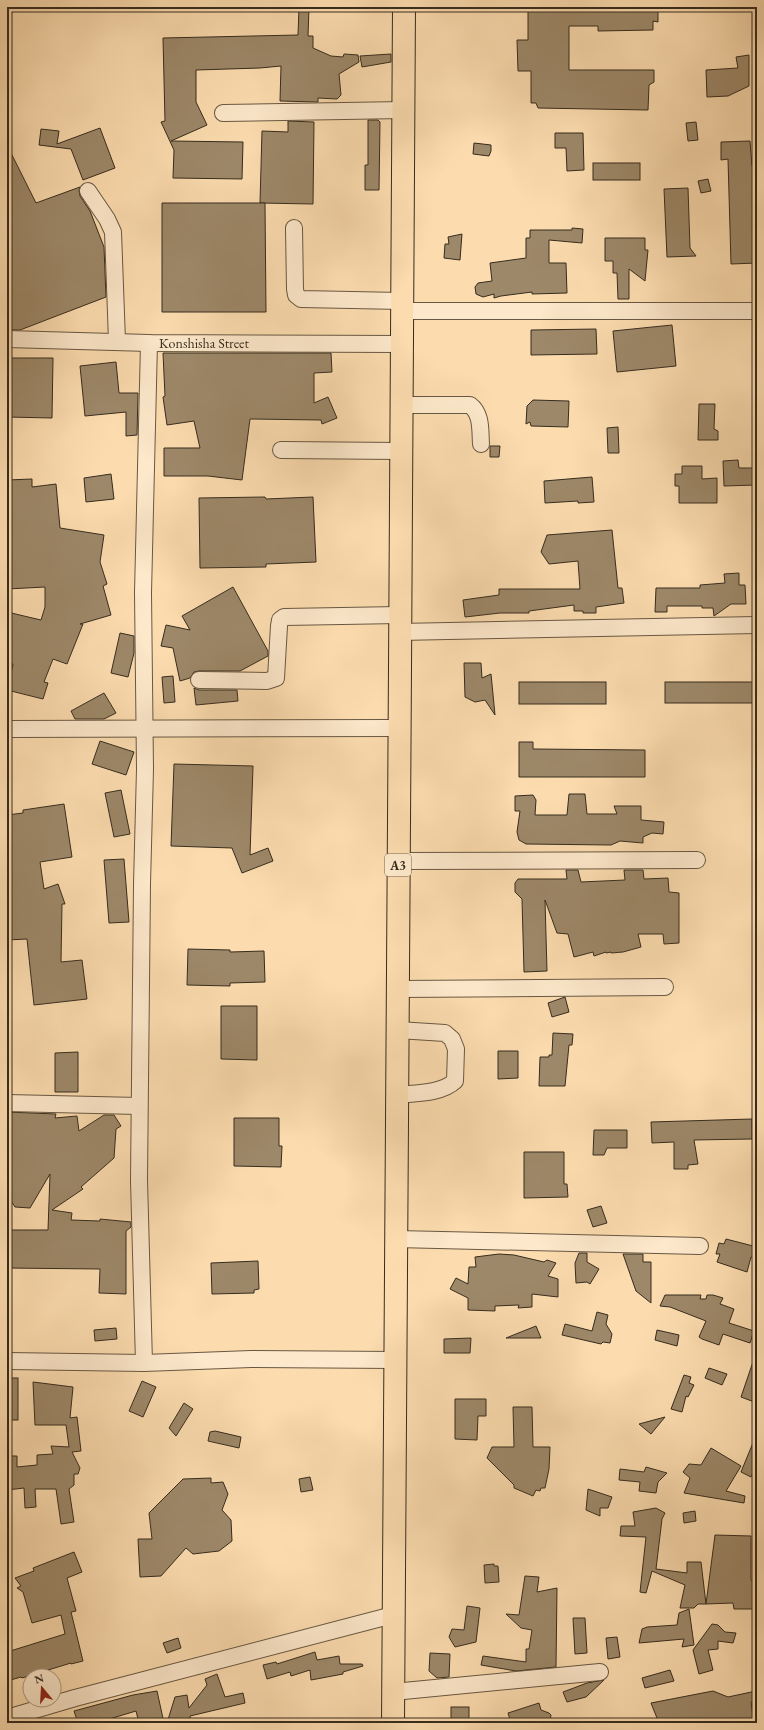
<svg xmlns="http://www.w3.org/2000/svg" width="764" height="1730" font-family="'EB Garamond',serif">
  <rect width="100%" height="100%" fill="#fcdcaf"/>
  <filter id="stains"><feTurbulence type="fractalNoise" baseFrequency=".005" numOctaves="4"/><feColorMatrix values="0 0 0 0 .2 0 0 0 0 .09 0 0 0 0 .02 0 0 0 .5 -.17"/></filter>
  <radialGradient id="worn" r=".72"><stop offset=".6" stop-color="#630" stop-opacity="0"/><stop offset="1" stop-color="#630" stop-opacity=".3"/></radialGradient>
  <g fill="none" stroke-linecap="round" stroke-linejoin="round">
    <path stroke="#857258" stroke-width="4" d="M7 19 13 7"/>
  </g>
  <g fill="#9d8869" stroke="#362c1e">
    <path d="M299 7H309L308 36H313V48L331 56 343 57 344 54 358 55 359 62 339 74 341 95 337 99 318 98V102L280 101 281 66 260 68 196 70V102L207 125 171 141 243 142 242 179 173 178 174 150 161 122 165 121 163 38 298 35Z"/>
    <path d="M528 7H658V22L653 21V30L598 31V26H569V70H654V82L649 85 648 110 538 108 536 103H531V71H518L517 40H528Z"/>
    <path d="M391 54V62L362 67 360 56Z"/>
    <path d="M749 55V86L728 96 707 97 706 70 738 68 736 57Z"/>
    <path d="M368 120H378L380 122 379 190H365V165H368Z"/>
    <path d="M288 121 314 122 313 204 260 203 262 131 288 132Z"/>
    <path d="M696 122 698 140 688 141 686 123Z"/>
    <path d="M100 128 115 168 83 180 71 149 39 145 41 129 59 131 57 144Z"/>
    <path d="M555 133H583L584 170 567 171 566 148H555Z"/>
    <path d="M750 141 752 166H757V263L731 264 728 159 721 160V142Z"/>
    <path d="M474 143 491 145V151L489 156 473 154Z"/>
    <path d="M7 145 36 203 80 187 79 191 80 196 90 211 104 247 106 297 20 330H7Z"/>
    <rect x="593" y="163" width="47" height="17"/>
    <path d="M708 179 711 191 701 193 698 181Z"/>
    <path d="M688 188 690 248 696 256 667 257 664 189Z"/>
    <path d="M162 203H265L266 312H162Z"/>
    <path d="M572 228 583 229 582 243 549 240V263H566L567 293 532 294V292L501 296 494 298V294L483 297 476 294 475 287 478 283 492 281 490 263 526 258V238H530V230H572Z"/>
    <path d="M462 234 460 260 444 258 445 244H449L448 237Z"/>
    <path d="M605 238H645V250H648L645 281 629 269V299H618L617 273H613V261H605Z"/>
    <path d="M672 325 676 366 617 372 613 331Z"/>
    <path d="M596 329 597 354 531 355V330Z"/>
    <path d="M163 353H331L332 372 314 373V403L328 397 337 418 322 424 321 420 250 419 242 480 208 476H164V448H200L194 421 167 425 163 397 165 396Z"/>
    <path d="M7 358H53L52 418 7 417Z"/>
    <path d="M116 362 119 393H138L137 435 126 436V412L85 416 80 366Z"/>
    <path d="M533 400 569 401 568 427 531 426 530 422 526 424 527 406Z"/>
    <path d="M699 404H715L714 429 718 431V440H698Z"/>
    <path d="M618 427 619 453H608L607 428Z"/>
    <path d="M490 446H500L499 457H490Z"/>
    <path d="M738 460 739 468H757V485L724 486 723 461Z"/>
    <path d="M682 466H702V479L717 478V503H679V486H675V474H682Z"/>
    <path d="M111 474 114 499 86 502 84 478Z"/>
    <path d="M592 477 594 502 578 503V501L545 503 544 481Z"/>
    <path d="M32 479V487L56 484 60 528 104 535 100 562 107 584 103 586 111 615 80 624H83L67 664 53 659 44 682 48 683 43 699 7 690 13 664 7 663V612L41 620 45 607V587L7 589V480Z"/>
    <path d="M265 497 266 499 313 497 316 562 266 564V567L200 568 199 498Z"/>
    <path d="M612 530 618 588H622L624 603 596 607V613H583V611H574V605L529 611V613H500L465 617 463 600 499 595V589H580L578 561 549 564 541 552 547 535Z"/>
    <path d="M739 573V585H745L746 604H731L714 616 713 608H702V606H667V612H655L656 588H700V585L725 583 724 574Z"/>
    <path d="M233 587 268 651V656L240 671H199L194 672 190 678 180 681 173 648 161 646 166 625 190 630 182 616Z"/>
    <path d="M120 633 134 636V653L128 677 111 673Z"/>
    <path d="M464 663H481L482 678 491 674 495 715 485 700 475 702 465 697Z"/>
    <path d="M173 676 175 702 164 703 162 677Z"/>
    <rect x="519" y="682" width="87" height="22"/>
    <rect x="665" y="682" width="92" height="21"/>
    <path d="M194 688 199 690H237L238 701 196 705Z"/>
    <path d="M104 693 116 713 104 719H75L71 711Z"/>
    <path d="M100 741 134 752 126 775 92 764Z"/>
    <path d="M519 742H533V749L645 750V777H519Z"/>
    <path d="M174 764 253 766 250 855 268 848 273 861 242 873 232 848 171 846Z"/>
    <path d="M121 790 130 834 114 837 105 793Z"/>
    <path d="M569 794H585L587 814H617L614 806H641V820L664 822 663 834 652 833 643 837V843L620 841 611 845 526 844 519 840 517 832 520 811H515V796L533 795 536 800 535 815H567Z"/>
    <path d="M64 804 72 857 40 862 44 889 58 884 65 904H62L61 962 82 960 87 999 34 1005 27 939 7 940V815L23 813V810Z"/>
    <path d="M124 859 129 922 109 923 104 860Z"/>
    <path d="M566 870H578L581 882 625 880 624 870H643L644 879 668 878 669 892 679 893V943L664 944 663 934H638L641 947 623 952 611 953V952L606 953V952L594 956 593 952 574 957 568 934 557 933 545 900 547 971 524 972 522 899 515 892V883L518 879H567Z"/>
    <path d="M188 949 230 950V952L264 951 265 982 230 983V986L187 985Z"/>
    <path d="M565 997 569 1012 552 1017 548 1003Z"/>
    <path d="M221 1006H257V1060L221 1059Z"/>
    <path d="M553 1033 573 1034 572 1045H569L565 1086H539L540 1057H549V1055H552Z"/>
    <path d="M498 1051H518V1078L498 1079Z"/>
    <path d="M78 1052V1092H55V1053Z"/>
    <path d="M7 1112 56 1114 55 1118 77 1116 79 1131 104 1115H114L121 1126 116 1129 114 1158 81 1187 83 1189 52 1210 72 1213 71 1220 100 1221V1219L131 1222V1227L126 1231V1294L99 1293 100 1269 7 1268V1230H48L50 1174 30 1208 15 1207 7 1195Z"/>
    <path d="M234 1118H279V1146H282L281 1167 234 1166Z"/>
    <path d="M752 1119V1139L694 1140 698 1164 688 1165V1169H674V1142L652 1143 651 1122Z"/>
    <path d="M594 1130H627V1148H607L604 1155H593Z"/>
    <path d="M524 1152H564V1184H567L568 1197 524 1198Z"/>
    <path d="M601 1206 607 1223 593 1227 587 1210Z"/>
    <path d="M726 1239 757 1247V1258L751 1257 747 1272 717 1262 720 1254H716L719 1243 724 1244Z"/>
    <path d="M579 1253H587V1262L599 1269 590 1284 587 1282 576 1283 575 1263Z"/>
    <path d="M499 1254 514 1255 544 1262 547 1260 556 1263 548 1276 558 1279V1297L532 1294V1307L518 1308 519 1305 495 1306V1311L468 1310V1298L450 1289 456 1278 468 1284 469 1267H476L475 1257Z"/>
    <path d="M623 1254H643V1262H651V1303L636 1291Z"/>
    <path d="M258 1261 259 1289 254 1290V1293L212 1294 211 1263Z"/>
    <path d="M665 1295H701L700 1299H706L707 1295H713L723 1298 720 1304 734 1309 729 1323 754 1331 750 1343 723 1334 719 1345 702 1339 699 1337 706 1321 670 1307 660 1306Z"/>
    <path d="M597 1312 608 1315 606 1324 612 1334 610 1343 603 1342 601 1344 562 1335 565 1324 592 1331Z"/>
    <path d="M536 1326 541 1338H506Z"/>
    <path d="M116 1328 117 1339 95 1341 94 1330Z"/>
    <path d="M657 1330 679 1335 677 1346 655 1340Z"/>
    <path d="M471 1338 470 1353H444V1339Z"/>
    <path d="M756 1353H757V1403L741 1397Z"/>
    <path d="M709 1368 727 1374 722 1385 705 1378Z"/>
    <path d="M684 1375 691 1377 689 1383 694 1385 688 1397 686 1396 682 1412 671 1409Z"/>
    <rect x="7" y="1378" width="11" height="42"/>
    <path d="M142 1381 156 1387 143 1417 129 1411Z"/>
    <path d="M33 1382 73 1387 70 1418 77 1417 81 1451 72 1452 80 1468 78 1474H74V1485L69 1489 74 1522 61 1524 56 1489H35L36 1507 25 1508 24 1488 7 1490V1456H17V1467L37 1465V1455L53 1454 51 1446 69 1447 66 1425H35Z"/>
    <path d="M455 1399H486V1416H478L477 1440 455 1439Z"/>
    <path d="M184 1403 193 1409 176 1436 169 1428Z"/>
    <path d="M513 1407H532L533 1447H550L549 1469 545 1488H541L540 1491 536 1490 533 1496 514 1488V1485L487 1458 492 1447H514Z"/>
    <path d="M665 1417 651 1434 639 1424Z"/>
    <path d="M215 1431 241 1437 239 1448 208 1441 210 1432Z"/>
    <path d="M757 1433V1465L751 1477 741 1472Z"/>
    <path d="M711 1448 741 1466 726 1491 745 1496 744 1503 684 1493 690 1478 683 1472 689 1464 701 1465Z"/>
    <path d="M646 1467 667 1473 658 1482 656 1493 639 1491 640 1482 619 1480 620 1469 644 1472Z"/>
    <path d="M310 1477 313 1490 301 1492 299 1479Z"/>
    <path d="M211 1478V1483L223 1482 228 1494 222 1510 231 1520 232 1541 219 1551 193 1554 186 1548 161 1576 140 1577 138 1539H152L149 1513 183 1479Z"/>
    <path d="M588 1489 612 1497 608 1508H600V1516L586 1510Z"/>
    <path d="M656 1508 665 1513 662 1519 656 1569 687 1573V1562H701L706 1604H698L694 1608H680L685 1585 652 1571 646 1593 640 1592 646 1537 620 1536 621 1526H635L633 1512Z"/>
    <path d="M695 1511 696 1521 684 1523 683 1513Z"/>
    <path d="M715 1535 751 1536V1580L754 1583V1609H734L733 1603 706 1604Z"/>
    <path d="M74 1552 82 1572 67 1578 76 1611 71 1612 83 1661 71 1664V1663L22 1678 21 1677 7 1681V1652L65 1634 61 1615 32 1623 23 1592 17 1588 21 1586 15 1578 34 1571 33 1568Z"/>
    <path d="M494 1564V1566H498L499 1582 485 1583 484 1565Z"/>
    <path d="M525 1576 539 1577 537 1592 557 1588 556 1667 516 1671 481 1665 483 1656 526 1662V1649H529L532 1630 521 1628 506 1614 519 1615Z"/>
    <path d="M467 1606 480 1608 476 1642 455 1647 449 1637 452 1629 464 1630Z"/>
    <path d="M689 1609 694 1645 682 1647 684 1639 639 1643 642 1629 647 1627 677 1625 679 1613Z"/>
    <path d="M573 1618H585L587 1653 575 1654Z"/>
    <path d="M712 1624 718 1625 725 1632 736 1633 733 1643 718 1641V1649L708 1650 713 1670 699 1674 693 1650Z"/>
    <path d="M617 1637 620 1657 608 1659 606 1638Z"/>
    <path d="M178 1638 181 1648 167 1653 163 1643Z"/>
    <path d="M315 1652 317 1660 339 1656 340 1664H362L363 1666 343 1672V1674L311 1680 310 1670 291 1676 290 1672 267 1679 263 1665 276 1662 277 1664Z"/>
    <path d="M430 1653 450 1654 449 1677 437 1678 429 1671Z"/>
    <path d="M670 1670 674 1681 645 1688 642 1678Z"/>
    <path d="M217 1674 225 1697 243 1693 245 1703 190 1716 191 1723H167L175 1697 187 1695 189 1708 207 1685 205 1679Z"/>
    <path d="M604 1680 586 1697 567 1702 563 1692 587 1683Z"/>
    <path d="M157 1691 164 1723H139L136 1711 96 1723H78L74 1711 133 1695Z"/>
    <path d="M713 1691 728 1697 756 1691 757 1701 751 1702 754 1723H659L651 1703Z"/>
    <path d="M539 1703 541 1710 549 1713 551 1715 550 1723H511L508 1713Z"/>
    <rect x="451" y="1707" width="18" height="16"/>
  </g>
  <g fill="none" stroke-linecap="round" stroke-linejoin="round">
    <defs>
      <g id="minor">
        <path d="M223 113 404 110"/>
        <path d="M88 191 107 219 113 232 117 341"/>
        <path d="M294 228 295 289 296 295 301 299 402 301"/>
        <path d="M401 311H757"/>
        <path d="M7 339 149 343 401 344"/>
        <path d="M400 405H470C482 414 480 430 481 444"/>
        <path d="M281 450 400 451"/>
        <path d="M399 632 757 625"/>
        <path d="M199 680 267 681 276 678 279 626 280 620 284 617 399 615"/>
        <path d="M7 729 399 728"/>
        <path d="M398 861 697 860"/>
        <path d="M398 989 665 987"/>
        <path d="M397 1095C415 1093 441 1094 455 1081L456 1049 452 1039 445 1033 398 1030"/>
        <path d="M7 1103 139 1106"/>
        <path d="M396 1239 700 1246"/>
        <path d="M7 1361 144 1363 251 1359 395 1360"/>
        <path d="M144 1363 139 1180 142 884 145 769 143 593 149 343"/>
        <path d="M393 1692 600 1672"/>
        <path d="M7 1718 75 1698 393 1615"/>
      </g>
      <path id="highway" d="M393 1723C398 1151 400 579 404 7"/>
    </defs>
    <use href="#minor" stroke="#685842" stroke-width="18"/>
    <use href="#highway" stroke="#362c1e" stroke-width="24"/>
    <use href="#minor" stroke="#fde8cb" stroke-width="16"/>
    <use href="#highway" stroke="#fcdcaf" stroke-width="22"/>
  </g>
  <g text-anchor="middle" stroke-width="4" stroke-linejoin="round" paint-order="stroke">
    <rect fill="#fde8cb" stroke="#726452" stroke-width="1" x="385" y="854" width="26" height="22" rx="3"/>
    <g font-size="13" font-weight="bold" fill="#362c1e">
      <text x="398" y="870">A3</text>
    </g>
    <g font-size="14" fill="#362c1e" stroke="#fde8cb">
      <text x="204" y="348">Konshisha Street</text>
    </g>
  </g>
  <rect width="764" height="1730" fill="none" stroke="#fcdcaf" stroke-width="24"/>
  <rect x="8" y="8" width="748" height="1714" fill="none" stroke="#362c1e" stroke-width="2"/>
  <rect x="12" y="12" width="740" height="1706" fill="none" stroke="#362c1e"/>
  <g transform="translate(42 1688) rotate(342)"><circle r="19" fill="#fde8cb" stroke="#ad9d86"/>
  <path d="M0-3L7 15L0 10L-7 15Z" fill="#8f2418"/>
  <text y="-6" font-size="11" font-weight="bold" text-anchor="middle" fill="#362c1e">N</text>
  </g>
  <rect width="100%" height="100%" filter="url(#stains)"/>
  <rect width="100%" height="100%" fill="url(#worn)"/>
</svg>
